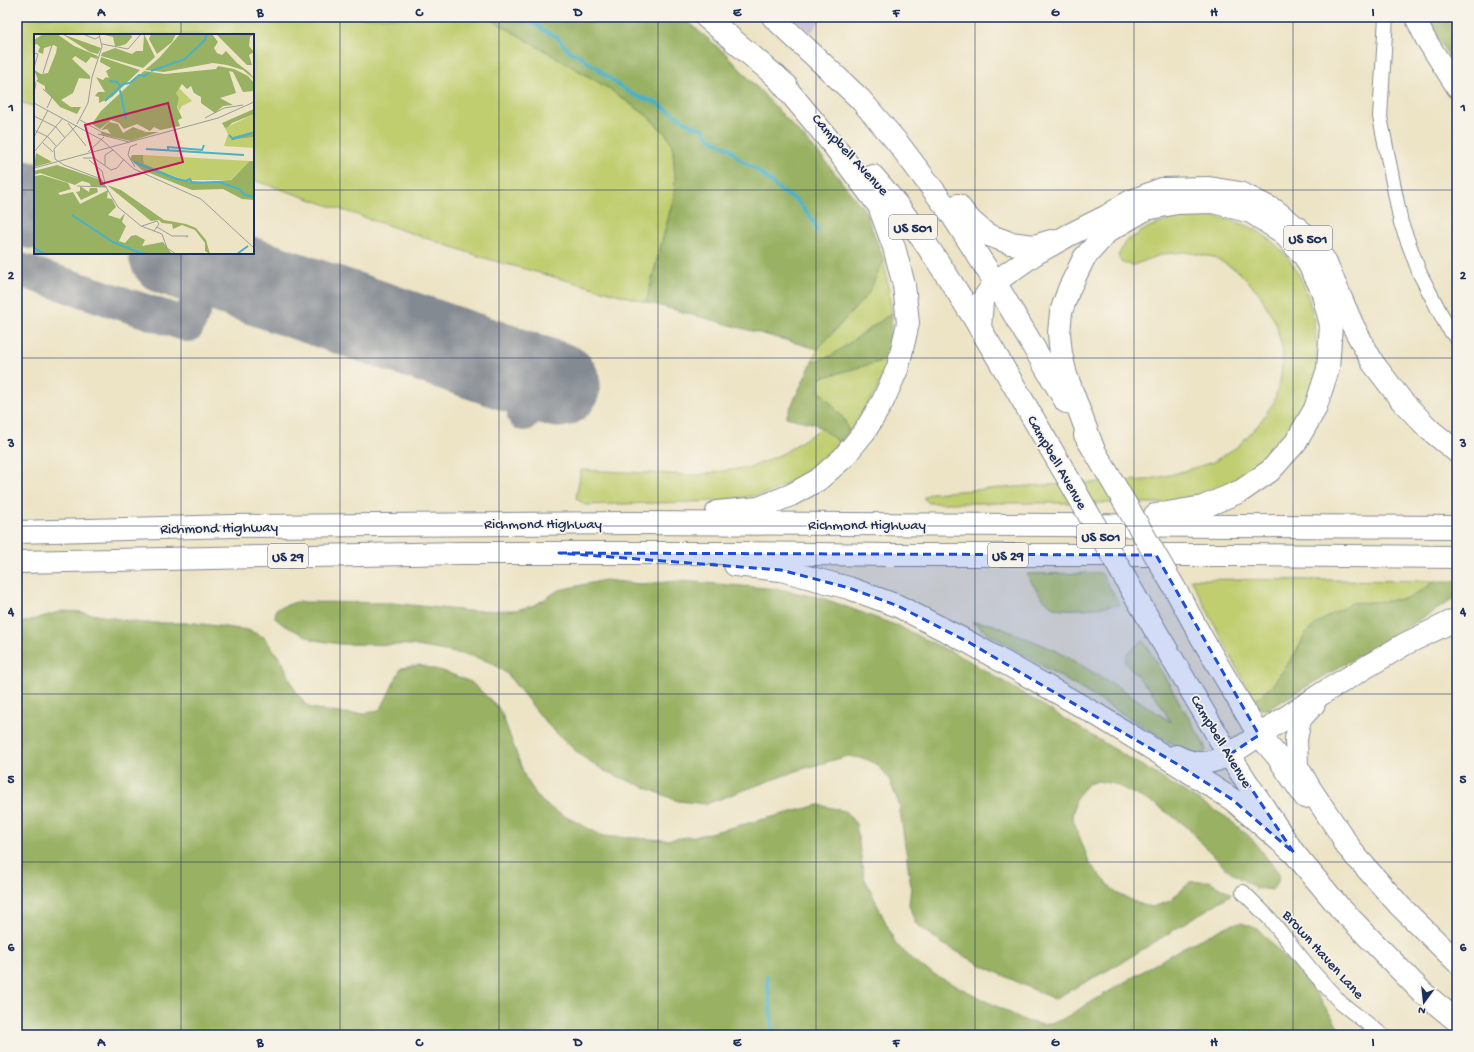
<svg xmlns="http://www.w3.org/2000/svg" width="1474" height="1052" font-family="'Gochi Hand',sans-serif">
  <rect width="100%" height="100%" fill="#f7f3e8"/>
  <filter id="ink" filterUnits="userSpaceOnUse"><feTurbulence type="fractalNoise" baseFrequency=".025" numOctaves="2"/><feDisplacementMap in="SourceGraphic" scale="8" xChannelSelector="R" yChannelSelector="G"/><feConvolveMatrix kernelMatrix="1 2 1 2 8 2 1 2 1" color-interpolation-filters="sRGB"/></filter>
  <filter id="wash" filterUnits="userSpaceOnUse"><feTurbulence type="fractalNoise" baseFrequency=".012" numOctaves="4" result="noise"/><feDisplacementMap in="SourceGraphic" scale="16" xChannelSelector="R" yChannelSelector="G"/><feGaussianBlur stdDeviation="0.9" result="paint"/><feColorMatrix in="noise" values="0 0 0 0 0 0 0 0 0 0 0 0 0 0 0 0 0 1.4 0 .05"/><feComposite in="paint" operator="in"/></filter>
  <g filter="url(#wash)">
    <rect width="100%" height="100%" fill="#ede4c6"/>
    <path fill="#c8c0d8" d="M793 17H823L811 33Z"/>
    <g fill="#c0ce70" stroke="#6e7e67">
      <path d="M17 17H487L608 88 646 115 666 134 671 142 673 151 675 178 674 196 646 302 488 259 253 180V35H35V107L17 101Z"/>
      <path d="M1204 214C1221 218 1240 221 1256 230 1288 250 1303 275 1312 312 1316 333 1320 360 1314 381 1309 398 1300 412 1291 427 1288 431 1285 437 1281 442 1257 467 1219 494 1184 502 1178 503 1170 503 1163 503H929L923 498 931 493 1043 485 1146 480 1174 474 1213 462 1237 447 1259 424 1274 402 1281 377 1283 353 1276 323 1259 293 1238 271 1213 257 1185 252 1163 254 1133 265 1122 263 1118 256 1125 242 1149 227 1181 216Z"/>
      <path d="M884 260 892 313 831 356 812 362 818 349 868 294Z"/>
      <path d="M889 359 876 392 849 432 844 419 819 390 820 378Z"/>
      <path d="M822 428 840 443 805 474 769 493 724 501 585 505 576 498 581 470 695 475 752 467 784 453Z"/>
      <path d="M1101 573 1120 605C1102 606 1071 613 1054 607 1045 604 1031 583 1027 574Z"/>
      <path d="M1191 579 1437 581 1409 598 1387 601 1306 633 1295 654 1272 686 1254 701Z"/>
      <path d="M972 622 991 624 1055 650 1115 685 1171 722 1156 697 1125 662 1128 653 1143 640 1204 744 1206 751 1198 755 1186 752 986 632Z"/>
    </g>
    <g fill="#98b162" stroke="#5a7060">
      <path d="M487 17H682L726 54 822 157 865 211 884 260 868 294 818 349 646 302 674 196 675 178 673 151 671 142 666 134 646 115 608 88Z"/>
      <path d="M1424 17H1457V70L1456 68Z"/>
      <path d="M892 313 889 359 820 378 819 390 844 419 849 432 840 443 815 424 786 417 812 362 831 356Z"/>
      <path d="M605 580 640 584 680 581 779 589 825 599 898 626 968 660 1226 817 1249 836 1279 873 1278 882 1272 890 1255 888 1224 867 1185 825 1155 804 1114 784 1097 781 1088 784 1076 798 1072 817 1090 864 1116 893 1143 905 1152 907 1170 901 1190 882 1209 881 1232 894 1119 964 1054 999 983 966 943 944 915 923 909 905 911 886 899 804 889 779 878 765 866 759 848 756 802 769 706 804 678 801 605 771 580 755 547 724 507 674 492 663 472 656 412 645 340 644 314 640 282 624 275 618 276 609 296 602 392 603 468 611 516 610 535 605 559 590Z"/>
      <path d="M1437 581H1457L1456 598 1267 710 1259 707 1254 701 1272 686 1295 654 1306 633 1320 621 1351 603 1387 601 1409 598Z"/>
      <path d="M63 611 80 612 141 623H195L248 630 264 637 283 663 294 688 304 703 311 708 338 713 365 714 381 709 401 668 419 665 446 672 471 682 497 706 502 714 525 777 540 800 555 811 603 836 666 840 702 835 819 805 845 811 856 824 864 877 896 944 916 963 939 977 1026 1021 1044 1025 1061 1020 1182 948 1232 924 1242 923 1258 929 1309 983 1344 1035H17V624Z"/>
    </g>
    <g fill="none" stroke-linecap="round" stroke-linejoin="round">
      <g stroke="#49b1c8" stroke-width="4">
        <path d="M517 17 521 20 533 23 548 33 556 36 569 51 581 56 588 63 598 68 601 72 624 89 636 96 655 102 693 126 704 129 709 138 729 148 740 160 756 169 781 191 796 200 813 220 818 232"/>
        <path d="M767 977 773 1035"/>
      </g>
      <g stroke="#848a92" stroke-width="34">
        <path d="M17 269 188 325 211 267"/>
        <path d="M524 414 537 378"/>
      </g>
      <g stroke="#848a92" stroke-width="85">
        <path d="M17 201 35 207"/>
        <path d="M171 253 558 385"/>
      </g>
    </g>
  </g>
  <g filter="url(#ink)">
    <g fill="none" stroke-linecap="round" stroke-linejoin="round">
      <defs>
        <g id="street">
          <path d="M1386 17 1380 117 1401 223 1420 274 1447 326 1457 339"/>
          <path d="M1243 892 1269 918 1313 972 1341 1003 1382 1035"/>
        </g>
        <path id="secondary" d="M1415 17 1425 38 1457 88"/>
        <g id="primary">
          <path d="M1259 735 1277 756 1305 797"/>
          <path d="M1229 755 1294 853 1340 908 1422 992 1457 1021"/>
          <path d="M1344 843 1400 906 1457 962"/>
        </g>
        <g id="highway">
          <path d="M706 17 786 85"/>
          <path d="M773 17 860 99 897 142 950 212 995 282 1066 402"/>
          <path d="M873 176C911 219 942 267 972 315 1005 369 1036 424 1068 478"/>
          <path d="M958 205 970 220 986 234 1010 243 1034 246 1051 241"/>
          <path d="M980 329 982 301 995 282 1035 254 1069 235 1107 216 1129 202 1162 189 1209 188 1240 193 1276 211 1307 236 1325 261 1353 326 1373 363 1402 401 1430 430 1457 452"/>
          <path d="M1085 435 1111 479"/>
          <path d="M1093 448 1066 375 1061 354 1059 333 1061 312 1069 289 1084 258 1108 231 1146 209 1177 203 1213 202 1251 212 1282 232 1305 257 1321 287 1331 325 1328 369 1315 409 1296 442 1270 471 1241 491 1203 507 1155 515"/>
          <path d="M717 512 759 508 791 495 818 480 843 458 865 431 883 401 898 367 908 323 904 285 894 247 879 206 834 146 776 76"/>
          <path d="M17 532 233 526 633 523 1457 527"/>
          <path d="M17 562 461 553H737L889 555H1236L1457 557"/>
          <path d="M735 565 781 570 849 588 898 606 970 643 1099 716 1177 764 1233 800 1294 853"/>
          <path d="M1134 594 1229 755"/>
          <path d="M1178 594 1203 640 1259 735"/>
          <path d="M1314 704 1300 719 1296 739 1297 766 1311 790 1356 857"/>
          <path d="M1176 756C1197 767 1209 764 1229 755L1326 691 1405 644 1457 619"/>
        </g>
      </defs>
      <use href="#street" stroke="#848a92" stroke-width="16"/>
      <use href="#secondary" stroke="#848a92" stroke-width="22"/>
      <use href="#primary" stroke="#848a92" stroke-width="24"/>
      <use href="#highway" stroke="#848a92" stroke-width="24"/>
      <use href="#street" stroke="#fff" stroke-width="14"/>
      <use href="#secondary" stroke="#fff" stroke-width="20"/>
      <use href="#primary" stroke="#fff" stroke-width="22"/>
      <use href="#highway" stroke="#fff" stroke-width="22"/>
      <defs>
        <g id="highway-bridge">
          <path d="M1068 478 1134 594"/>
          <path d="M1111 479 1178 594"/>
        </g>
      </defs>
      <use href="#highway-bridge" stroke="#848a92" stroke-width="24" stroke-linecap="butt"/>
      <use href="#highway-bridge" stroke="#fff" stroke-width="22"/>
    </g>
  </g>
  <path fill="#1d4ed8" fill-opacity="0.2" stroke="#1d4ed8" stroke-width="3" stroke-dasharray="8 5" stroke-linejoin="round" d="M559 553 1156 555 1259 735 1229 755 1294 853 1233 800 1177 764 970 643 898 606 849 588 781 570Z"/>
  <path fill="none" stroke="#1b2f5e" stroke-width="1" stroke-opacity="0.55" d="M181 17V35M340 17V1035M499 17V1035M658 17V1035M816 17V1035M975 17V1035M1134 17V1035M1293 17V1035M17 190H35M253 190H1457M181 253V1035M17 358H1457M17 526H1457M17 694H1457M17 862H1457"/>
  <g text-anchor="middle" stroke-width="3.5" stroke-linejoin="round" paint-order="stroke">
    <g fill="#f7f3e8" stroke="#5d6a87" stroke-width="1">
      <rect x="889" y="215" width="48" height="24" rx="3"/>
      <rect x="1284" y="226" width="48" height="24" rx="3"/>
      <rect x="1077" y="524" width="48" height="24" rx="3"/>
      <rect x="988" y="543" width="40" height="24" rx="3"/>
      <rect x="268" y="544" width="40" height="24" rx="3"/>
    </g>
    <g font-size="14" font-weight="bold" fill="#1b2f5e">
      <text x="913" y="232">US 501</text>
      <text x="1308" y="243">US 501</text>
      <text x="1101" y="541">US 501</text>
      <text x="1008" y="560">US 29</text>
      <text x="288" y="561">US 29</text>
    </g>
    <g font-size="15" fill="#1b2f5e" stroke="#f7f3e8">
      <text transform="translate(851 154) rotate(47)" y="5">Campbell Avenue</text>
      <text transform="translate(1058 462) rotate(60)" y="5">Campbell Avenue</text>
      <text x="543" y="528">Richmond Highway</text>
      <text x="867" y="529">Richmond Highway</text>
      <text transform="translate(219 527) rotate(-1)" y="5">Richmond Highway</text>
      <text transform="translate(1222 741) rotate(59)" y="5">Campbell Avenue</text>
      <text transform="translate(1324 954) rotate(48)" y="5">Brown Haven Lane</text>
    </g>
  </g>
  <g transform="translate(34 34)">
    <rect width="220" height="220" fill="#ede4c6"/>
    <path d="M144 53 158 67 148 72 145 77 143 71 145 64 142 59ZM220 80V97L198 103V106L220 103V114L190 112 194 100 191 94ZM109 121 216 127V128L196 146H151L110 131Z" fill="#c0ce70"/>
    <path d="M9 0H23L40 12 64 22 63 25 57 23 52 29 41 22 38 25 56 42V45L45 44 39 59 27 66 37 73H47L43 80 26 73 11 56V52L2 47 4 45 0 36 7 40 14 39 22 19 23 13 20 11 10 14 9 20 4 18 6 13 3 10 0 11V6ZM28 0 67 14 64 20 56 18ZM67 0H97L98 3 92 10 86 12H81L79 3ZM110 0 121 23 109 34 67 22 68 19 81 14 98 20 102 17H109ZM117 0H142L138 8 123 20 115 5ZM146 0H178L184 8 180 14 183 19 188 21 192 17 203 29 216 39 220 45 209 36 193 31 179 29 130 38 111 36 125 24ZM182 0H220L216 3 215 12 220 18 215 21 218 31H213ZM67 23 106 36 78 63 65 69V63L61 62 64 58H71L62 43 69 46 72 43 75 44 72 37 77 34 66 28ZM184 32 200 35 214 42 220 49V57L209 58 199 38 195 37 202 59 186 64 199 71 189 72 181 79 167 69V63L160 59 157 52 153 55 148 50 142 59 145 64 143 73 148 84 144 86 146 92 126 96 120 93 116 97 103 90 90 95 85 89 77 86 66 95 58 90 67 77 110 37 131 40 182 35ZM220 75V80L198 89 194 93 191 94 188 89ZM75 88 84 90 89 99 99 93 112 98H125L97 107 68 101 66 97 77 100 73 95 67 96ZM220 97V103L197 106 198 103ZM2 119 18 128 0 133ZM98 121H109L110 130 149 146 170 148 197 146 216 127H220V166L208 165 189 155 158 156 108 136 96 125ZM23 131 67 146 72 153 57 152 55 149 48 147 41 151 6 139 0 141V137ZM8 141 34 149 37 155 24 159 26 161 39 158 46 170 74 156 73 164 78 165 82 173 74 181 86 185 91 179 88 188 92 192 85 207 91 209 97 202 102 201 111 206 108 212 129 208 138 220H0V142ZM73 151 87 156 130 186 152 190 162 194 172 206 176 220 171 217V209L161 196 148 191 139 195 138 190 128 189 125 186 117 187ZM46 152 55 158 56 154H63L64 158 47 166 42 158 46 157Z" fill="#98b162"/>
    <path fill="none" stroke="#49b1c8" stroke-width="2" d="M117 37 151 25 171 6 173 0M75 47 83 48 87 53M86 56 92 85M71 67 89 50 96 49 105 41 110 42 115 39M195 101 199 105 218 99M112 115 210 121M134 116V113L168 116 170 111M100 128 140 144 152 147 156 145 158 149 185 148 205 155 211 161 220 163M38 181 79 208 106 219 115 220M0 214 11 220M203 220 214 212"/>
    <path fill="none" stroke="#999c9c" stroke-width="1" d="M49 0 61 5 65 3M68 10 94 15 107 0M0 19 4 20 0 34M9 39 18 11M0 46 2 50 0 58M9 55 18 63 13 74M0 69 68 106M0 82 22 93 31 104M171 84 190 74 209 71M46 86 66 97M34 89 52 112M43 90 54 69 58 43 68 13 65 0M43 91 20 115 21 125 30 131 67 145 84 173 107 192 128 200 133 214 142 220M0 96 14 103 22 112M64 100 95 108M0 103 14 76M68 106 100 135 167 165 220 214M9 109 19 118M0 118 29 84M54 118 70 103M49 124H60L77 136 83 134 90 125M55 126 68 137 71 149M71 131V121L79 116M101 133 94 121 96 113 103 110M0 134 184 84 220 68M43 152 73 153M108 192 123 187 125 190 120 197M123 193 138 202H154L152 203"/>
    <path fill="#c2185b" fill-opacity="0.15" stroke="#c2185b" stroke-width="2" d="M134 69 149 128 67 150 51 91Z"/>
    <rect width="220" height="220" fill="none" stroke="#1b2f5e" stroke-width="2"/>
  </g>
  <rect width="1474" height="1052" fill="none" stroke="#f7f3e8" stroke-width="44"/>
  <g transform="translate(1424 1002) rotate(195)" stroke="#f7f3e8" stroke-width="3" paint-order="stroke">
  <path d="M0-3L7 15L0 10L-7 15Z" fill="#1b2f5e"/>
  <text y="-6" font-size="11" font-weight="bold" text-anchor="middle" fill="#1b2f5e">N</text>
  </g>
  <rect x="22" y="22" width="1430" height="1008" fill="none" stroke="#1b2f5e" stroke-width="1.5"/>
  <g font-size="13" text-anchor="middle" font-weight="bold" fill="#1b2f5e">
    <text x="101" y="16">A</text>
    <text x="260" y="16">B</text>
    <text x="419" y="16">C</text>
    <text x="578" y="16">D</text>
    <text x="737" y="16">E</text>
    <text x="896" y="16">F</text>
    <text x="1055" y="16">G</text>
    <text x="1214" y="16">H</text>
    <text x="1373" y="16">I</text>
    <text x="11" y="111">1</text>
    <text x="1463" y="111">1</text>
    <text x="11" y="279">2</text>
    <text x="1463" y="279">2</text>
    <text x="11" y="447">3</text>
    <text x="1463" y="447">3</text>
    <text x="11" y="615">4</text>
    <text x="1463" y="615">4</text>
    <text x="11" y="783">5</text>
    <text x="1463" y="783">5</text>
    <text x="11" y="951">6</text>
    <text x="1463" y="951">6</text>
    <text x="101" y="1046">A</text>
    <text x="260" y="1046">B</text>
    <text x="419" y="1046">C</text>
    <text x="578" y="1046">D</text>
    <text x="737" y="1046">E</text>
    <text x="896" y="1046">F</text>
    <text x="1055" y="1046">G</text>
    <text x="1214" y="1046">H</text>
    <text x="1373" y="1046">I</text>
  </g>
</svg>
